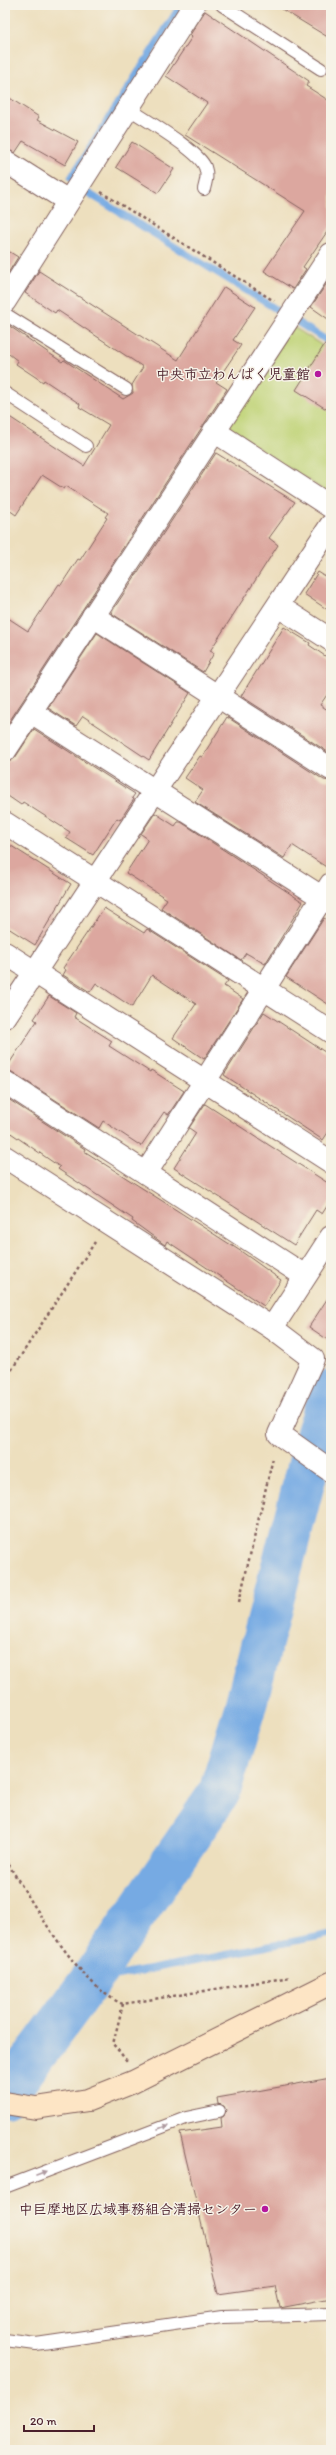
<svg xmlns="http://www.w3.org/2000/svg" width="336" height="2455" font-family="Itim,'Klee One',sans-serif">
  <rect width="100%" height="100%" fill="#f7f3e8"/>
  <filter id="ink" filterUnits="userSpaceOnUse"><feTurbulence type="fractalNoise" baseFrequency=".025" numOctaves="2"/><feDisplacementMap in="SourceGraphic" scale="8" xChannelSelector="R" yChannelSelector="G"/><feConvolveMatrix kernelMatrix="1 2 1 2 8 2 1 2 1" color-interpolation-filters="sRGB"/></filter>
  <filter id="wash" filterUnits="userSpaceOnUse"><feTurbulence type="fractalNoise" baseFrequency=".012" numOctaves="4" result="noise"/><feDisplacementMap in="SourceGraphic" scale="16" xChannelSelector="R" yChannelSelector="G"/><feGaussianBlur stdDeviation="0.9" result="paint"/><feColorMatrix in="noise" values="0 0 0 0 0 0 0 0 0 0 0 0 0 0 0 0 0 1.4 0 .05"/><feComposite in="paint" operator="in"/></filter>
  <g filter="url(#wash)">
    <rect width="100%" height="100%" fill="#eddfbe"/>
    <path fill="#bfd376" stroke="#847950" d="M292 326 331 351V495L226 427Z"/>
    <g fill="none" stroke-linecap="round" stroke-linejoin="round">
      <g stroke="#76aae3" stroke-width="7">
        <path d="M71 178 179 8"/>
        <path d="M80 188 331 343"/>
        <path d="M90 1981 331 1934"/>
      </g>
      <path stroke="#76aae3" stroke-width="42" d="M5 2096 90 1981 219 1793 244 1711 317 1433 331 1390"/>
    </g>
    <g id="blocks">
      <g fill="#dca79f">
        <path d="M275 5H322L331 11V39Z"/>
        <path d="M205 11 309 81 306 86 331 102V226L303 267 306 269 293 289 264 271 305 211 185 135 207 103 166 76 192 37 190 35Z"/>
        <path d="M5 95 39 117 37 120 78 142 65 165 23 141 15 153 5 149Z"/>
        <path d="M132 142 174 169 158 193 116 167Z"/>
        <path d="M5 249 18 257 5 278Z"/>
        <path d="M39 271 178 360 224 287 255 307 233 340 241 345 216 382 227 389 5 728V616L28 631 59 584 61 585 78 559 80 560 107 518 105 517 108 513 66 486 64 489 42 475 16 515 5 507V414L84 466 109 425 79 407 80 404 44 380 43 382 16 364 18 361 5 351V323L62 362 64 360 123 399 133 393 132 385 143 367 57 310 55 313 25 293Z"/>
        <path d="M331 277V321L311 307Z"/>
        <path d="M331 334V412L296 390Z"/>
        <path d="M216 453 295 502 269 538 278 545 210 651 214 653 203 672 111 613Z"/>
        <path d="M318 572 331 580V612L304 594Z"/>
        <path d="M284 627 310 643 309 645 331 660V689L320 705 331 712V754L241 696Z"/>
        <path d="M97 633 190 693 149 760 83 716 76 726 48 708Z"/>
        <path d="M227 717 324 780 331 781V870L292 845 284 858 195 802 203 790 185 778 200 756 202 757Z"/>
        <path d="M34 729 135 794 132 798 134 799 120 820 117 818 93 855 66 838 70 832 23 802 21 805 5 794V763L15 758Z"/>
        <path d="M155 813 175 826 178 822H181L303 902 265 964 246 953 241 960 161 908 167 899 126 873 148 839 141 834Z"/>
        <path d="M5 842 71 884 35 945 5 926Z"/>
        <path d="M104 908 144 933 147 929 228 981 224 986 243 999 204 1059 173 1038 196 1004 152 975 132 1007 96 983 90 992 63 975 66 970 63 968Z"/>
        <path d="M324 918 331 923V1006L286 977Z"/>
        <path d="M49 996 76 1013 74 1017 112 1041 109 1046 150 1072 151 1070 184 1091 168 1115 164 1112 141 1146 103 1121 99 1128 12 1072 5 1070 37 1021 34 1019Z"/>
        <path d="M264 1012 331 1056V1128L323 1140 224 1075Z"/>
        <path d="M5 1097 85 1149 84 1151 242 1252 281 1280 264 1306 167 1241 165 1245 132 1221 133 1219 58 1169 60 1167 5 1129Z"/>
        <path d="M205 1104 331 1185V1200L322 1214 316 1210 294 1245 174 1168 196 1133 189 1128Z"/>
        <path d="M331 1293V1342L309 1327Z"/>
        <path d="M331 2078V2298L280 2308 275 2286 218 2294 180 2133 222 2127 221 2118 224 2116 226 2110 224 2106 218 2104 217 2098Z"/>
      </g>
    </g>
  </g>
  <g filter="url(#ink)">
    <use href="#blocks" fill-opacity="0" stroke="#83625e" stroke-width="1"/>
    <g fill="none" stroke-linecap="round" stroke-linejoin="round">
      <defs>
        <g id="lane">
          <path d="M222 5 321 69"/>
          <path d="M128 108C145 120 198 150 205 167 208 175 206 181 204 189"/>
          <path d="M5 314 126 389"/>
          <path d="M5 393 86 446"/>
          <path d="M5 2187 186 2118 219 2111"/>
          <path d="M5 2340 36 2344 222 2317 331 2314"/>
        </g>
        <g id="street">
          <path d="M5 161 68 201"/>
          <path d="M5 301 194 5"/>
          <path d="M214 431 331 507"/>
          <path d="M278 606 331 640"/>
          <path d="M93 616 331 769"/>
          <path d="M31 712 331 903"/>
          <path d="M5 751 331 254"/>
          <path d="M5 823 331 1032"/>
          <path d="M5 953 331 1162"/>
          <path d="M5 1017 331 525"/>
          <path d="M5 1082 305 1276"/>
          <path d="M5 1157 272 1328 313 1359 279 1434 331 1471"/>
          <path d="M146 1173 331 884"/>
          <path d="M272 1328 331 1237"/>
        </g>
        <path id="secondary" d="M5 2103 36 2108 88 2100 133 2082 331 1983"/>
      </defs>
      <use href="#lane" stroke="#83625e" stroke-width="14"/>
      <use href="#street" stroke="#83625e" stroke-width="24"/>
      <use href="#secondary" stroke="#83625e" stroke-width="24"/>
      <g stroke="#83625e" stroke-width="2.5" stroke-dasharray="3 3" stroke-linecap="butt">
        <path d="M101 192 274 301"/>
        <path d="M5 1380 95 1242"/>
        <path d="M239 1602 273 1458"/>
        <path d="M5 1859C30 1898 80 1988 123 2004L291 1977"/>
        <path d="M123 2004 113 2044 127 2061"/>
      </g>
      <use href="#lane" stroke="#fff" stroke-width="12"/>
      <use href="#street" stroke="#fff" stroke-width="22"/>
      <use href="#secondary" stroke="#fde5c5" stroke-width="22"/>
    </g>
    <defs><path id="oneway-solid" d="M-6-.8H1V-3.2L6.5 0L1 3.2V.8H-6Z"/></defs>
    <g fill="#ae9aa0">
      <use href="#oneway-solid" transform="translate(163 2127) rotate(-21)"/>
      <use href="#oneway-solid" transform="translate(41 2173) rotate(-21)"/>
    </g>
  </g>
  <g fill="#b5179e" stroke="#f7f3e8" stroke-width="1.5">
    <circle cx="318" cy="374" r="4"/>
    <circle cx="265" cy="2209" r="4"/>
  </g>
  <g text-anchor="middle" stroke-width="3" stroke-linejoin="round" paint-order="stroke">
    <g font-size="14" font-weight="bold" fill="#4a1f2b" stroke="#f7f3e8" text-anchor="end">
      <text x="310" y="379">中央市立わんぱく児童館</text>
      <text x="257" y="2214">中巨摩地区広域事務組合清掃センター</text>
    </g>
  </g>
  <rect width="336" height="2455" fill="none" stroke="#f7f3e8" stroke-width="20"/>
  <path d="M24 2425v6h70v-6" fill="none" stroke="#4a1f2b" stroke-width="2"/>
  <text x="30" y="2425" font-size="12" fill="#4a1f2b" stroke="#f7f3e8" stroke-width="3" paint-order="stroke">20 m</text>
</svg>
